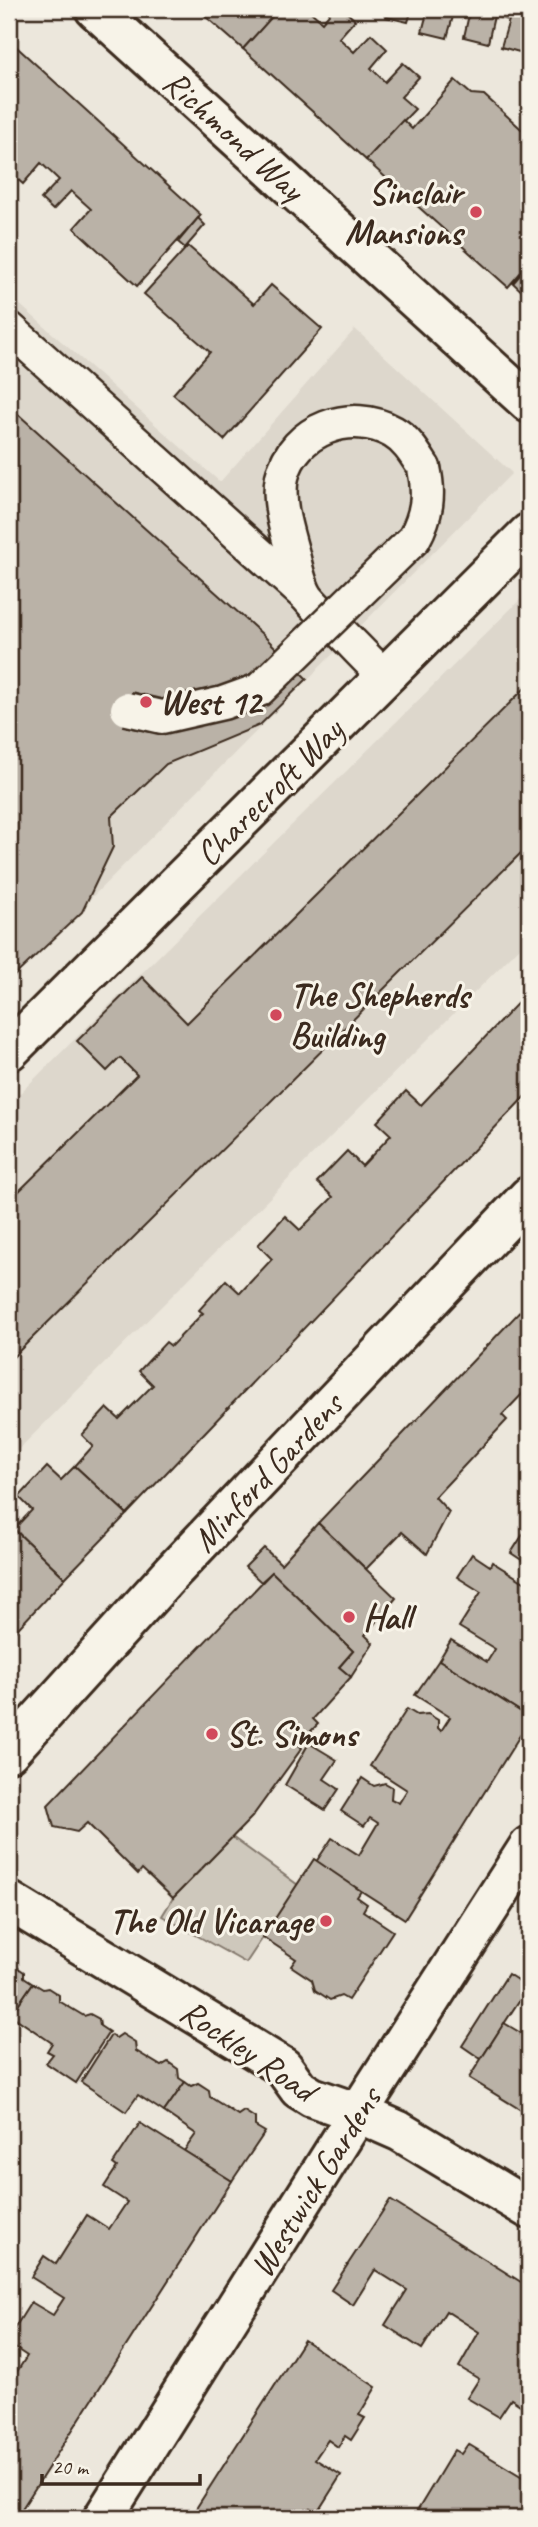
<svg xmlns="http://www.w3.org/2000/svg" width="538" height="2527" font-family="Caveat,sans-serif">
  <rect width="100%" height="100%" fill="#ece7dc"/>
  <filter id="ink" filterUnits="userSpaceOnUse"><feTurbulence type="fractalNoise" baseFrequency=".0143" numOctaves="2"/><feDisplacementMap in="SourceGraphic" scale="14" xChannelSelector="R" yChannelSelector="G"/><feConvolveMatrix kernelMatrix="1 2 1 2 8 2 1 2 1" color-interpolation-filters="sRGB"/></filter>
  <g filter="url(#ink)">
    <g fill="#ddd7cc">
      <path d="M9 295 220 482 355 329 512 473 9 981Z"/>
      <path d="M529 591V938L9 1459V1104Z"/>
    </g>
    <path fill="#cec8bc" stroke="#84796d" stroke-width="2" d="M232 1837 298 1885 246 1963 162 1916 173 1898Z"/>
    <g fill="#bab2a7" stroke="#3b2a1e" stroke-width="2">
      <path d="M197 9H269L275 14 243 49Z"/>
      <path d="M279 9H311L309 10 322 22 333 9H343L355 20 339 38 354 52 371 34 387 49 371 68 385 82 403 63 419 77 401 97 415 109 366 160 243 49Z"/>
      <path d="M388 9H412L408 22 386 17Z"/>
      <path d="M428 9H455L447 38 422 32Z"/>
      <path d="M466 9H529V31L523 53 501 47 509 20 494 16 488 43 464 37 470 10Z"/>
      <path d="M9 40 201 215 137 286 74 228 91 209 71 191 53 210 41 199 59 180 41 163 23 184 9 172Z"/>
      <path d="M455 80 471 94 484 95 529 136V263L508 287 366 160 403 120 412 129Z"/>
      <path d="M198 218 205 225 185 248 178 242Z"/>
      <path d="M188 246 254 304 271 285 322 329 224 440 173 394 210 352 144 294Z"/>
      <path d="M529 265V298L513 283Z"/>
      <path d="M9 406 262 634 307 679 260 725 166 764 111 817 113 847 82 912 9 981Z"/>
      <path d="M529 684V845L9 1361V1201L137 1075 120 1058 107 1071 77 1041 142 977 187 1023Z"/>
      <path d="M529 991V1092L127 1514 75 1466 93 1446 82 1435 107 1408 119 1419 153 1385 139 1371 166 1342 171 1346 203 1313 199 1310 226 1280 240 1293 272 1259 258 1245 285 1216 300 1230 333 1197 317 1182 347 1151 362 1166 391 1135 377 1122 406 1091 421 1105Z"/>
      <path d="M529 1302V1387L502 1415 507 1420 435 1497 449 1512 427 1554 402 1532 366 1569 318 1523Z"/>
      <path d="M75 1466 127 1514 65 1578 14 1529 32 1510 19 1497 47 1467 61 1480Z"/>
      <path d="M318 1523 396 1598 365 1635 373 1643 351 1677 339 1667 353 1651 272 1572 261 1582 245 1567 264 1548 281 1564Z"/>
      <path d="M529 1525V1565L511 1553Z"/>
      <path d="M14 1529 65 1578 9 1638V1535Z"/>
      <path d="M472 1554 490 1566 492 1562 529 1585V1717L439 1660 451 1640 487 1662 495 1649 459 1627 481 1592 457 1577Z"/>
      <path d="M272 1572 353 1651 339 1667 351 1677 313 1719 318 1724 298 1744 302 1748 252 1817 173 1898 142 1869 138 1874 87 1823 77 1832 54 1827 48 1805Z"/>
      <path d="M439 1660 529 1717V1721L405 1919 316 1862 332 1838 359 1855 378 1823 370 1818 364 1826 341 1811 362 1778 374 1786 385 1783 392 1787 391 1799 399 1803 407 1790 370 1766 407 1709 417 1715 428 1714 438 1720V1728L441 1731 450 1717 415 1695Z"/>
      <path d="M309 1743 337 1760 324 1779 339 1789 325 1810 285 1785Z"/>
      <path d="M314 1859 361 1891 357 1897 367 1904 363 1911 393 1931 348 2000 341 1996 330 2000 315 1990 312 1980 291 1966 296 1959 263 1937Z"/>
      <path d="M14 1965 24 1972V1977L33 1983 11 2015 9 2013V1967Z"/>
      <path d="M508 1974 528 1987 481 2059 462 2046Z"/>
      <path d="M33 1983 43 1989 48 1988 59 1995V2001L84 2016 90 2014 99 2019 100 2026 109 2032 76 2083 46 2063 53 2054 47 2051 52 2043 11 2015Z"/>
      <path d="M529 2020V2115L469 2078 504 2023 521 2033Z"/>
      <path d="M122 2034 135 2042 136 2051 161 2066 168 2062 178 2069 179 2078 185 2082 164 2112 138 2095 126 2112 81 2082 111 2035 116 2038Z"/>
      <path d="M185 2082 191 2086 198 2083 209 2090 210 2097 238 2115 244 2111 255 2118V2126L265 2132 232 2181 184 2151 196 2134 164 2112Z"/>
      <path d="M140 2123 232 2181 16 2518H9V2384L27 2356 9 2344V2337L31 2302 53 2315 64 2298 31 2277 44 2256 56 2264 87 2215 109 2229 127 2202 104 2187 117 2167 113 2164Z"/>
      <path d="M390 2200 529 2287V2411L511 2399 499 2417 467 2398 479 2379 459 2367 479 2332 446 2311 422 2349 385 2325 407 2290 375 2270 353 2305 331 2290Z"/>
      <path d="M304 2340 376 2387 359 2415 365 2418 351 2440 345 2436 338 2447 328 2440 315 2459 341 2475 317 2513 311 2509 305 2518 295 2515 293 2518H190Z"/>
      <path d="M468 2444 529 2481V2518H413L454 2450 461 2454Z"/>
    </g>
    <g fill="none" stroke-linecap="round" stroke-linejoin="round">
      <defs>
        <g id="lane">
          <path d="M9 328 305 595"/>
          <path d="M385 677C366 658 348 639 329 620 322 613 313 605 307 597 299 585 296 565 292 551 286 529 277 501 282 477 293 429 352 408 393 432 407 440 415 454 424 468"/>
        </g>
        <g id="street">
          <path d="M95 9 529 403"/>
          <path d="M9 1051 529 533"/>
          <path d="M9 1752 175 1569 529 1196"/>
          <path d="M9 1901 283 2067 299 2089 312 2097 358 2113 399 2131 529 2209"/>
          <path d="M103 2518 358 2113 529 1846"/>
        </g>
      </defs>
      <use href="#lane" stroke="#3b2a1e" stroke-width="37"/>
      <use href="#street" stroke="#3b2a1e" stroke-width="44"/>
      <use href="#lane" stroke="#f7f3e8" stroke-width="32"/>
      <use href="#street" stroke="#f7f3e8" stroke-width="38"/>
      <defs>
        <path id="lane-bridge" d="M127 709 162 717 223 703 259 690 414 539C427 515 430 495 424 468"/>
      </defs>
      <use href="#lane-bridge" stroke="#3b2a1e" stroke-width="37" stroke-linecap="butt"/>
      <use href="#lane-bridge" stroke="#f7f3e8" stroke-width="32"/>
    </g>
  </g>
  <g fill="#d1495b" stroke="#f7f3e8" stroke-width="2.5">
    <circle cx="476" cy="212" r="7"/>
    <circle cx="146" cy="702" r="7"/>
    <circle cx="276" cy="1015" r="7"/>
    <circle cx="349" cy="1617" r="7"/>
    <circle cx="212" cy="1734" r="7"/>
    <circle cx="326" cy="1921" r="7"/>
  </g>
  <g text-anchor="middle" stroke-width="6" stroke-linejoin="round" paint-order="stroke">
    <g font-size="35" fill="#3b2a1e" stroke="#f7f3e8">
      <text transform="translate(234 135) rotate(42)" y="12">Richmond Way</text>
      <text transform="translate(269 792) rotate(-45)" y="12">Charecroft Way</text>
      <text transform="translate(267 1472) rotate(-47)" y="12">Minford Gardens</text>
      <text transform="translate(248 2050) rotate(34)" y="12">Rockley Road</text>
      <text transform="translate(315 2182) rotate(-58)" y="12">Westwick Gardens</text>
    </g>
    <g font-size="35" font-weight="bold" fill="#3b2a1e" stroke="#f7f3e8" text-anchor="start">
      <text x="462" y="204" text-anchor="end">Sinclair<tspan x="462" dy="40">Mansions</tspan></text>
      <text x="160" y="714">West 12</text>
      <text x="290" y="1007">The Shepherds<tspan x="290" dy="40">Building</tspan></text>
      <text x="363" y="1629">Hall</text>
      <text x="226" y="1746">St. Simons</text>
      <text x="312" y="1933" text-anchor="end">The Old Vicarage</text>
    </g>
  </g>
  <rect width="538" height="2527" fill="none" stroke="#f7f3e8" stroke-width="35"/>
  <rect x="18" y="18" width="503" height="2492" fill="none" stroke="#3b2a1e" stroke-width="2.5" filter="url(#ink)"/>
  <path d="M42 2474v10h158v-10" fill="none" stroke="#3b2a1e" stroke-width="3.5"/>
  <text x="52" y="2474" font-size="21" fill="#3b2a1e" stroke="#f7f3e8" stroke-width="5" paint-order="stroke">20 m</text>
</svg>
